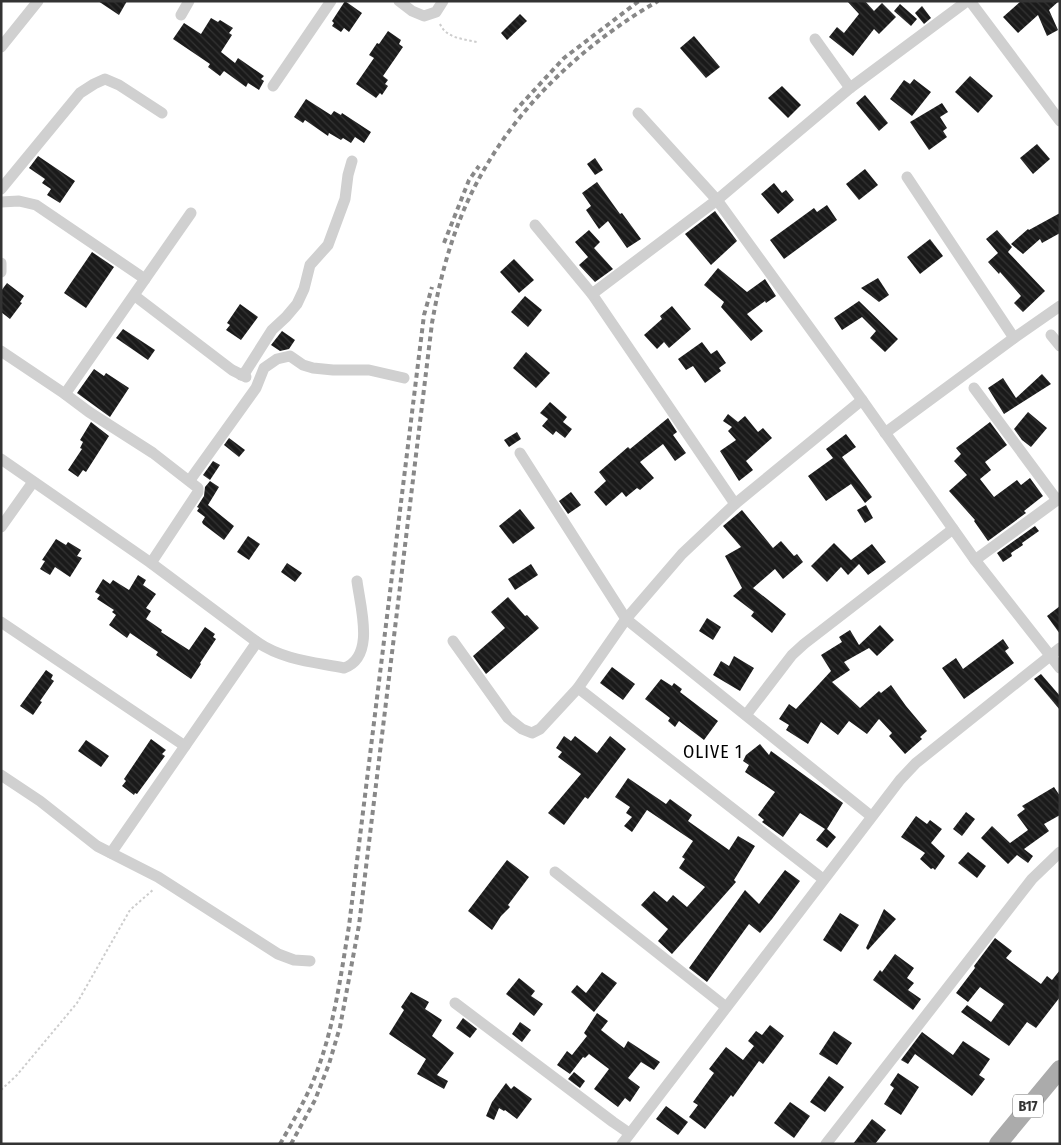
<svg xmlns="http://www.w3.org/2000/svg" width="1061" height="1145" font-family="'Fira Sans Condensed',sans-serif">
  <defs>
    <pattern id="building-back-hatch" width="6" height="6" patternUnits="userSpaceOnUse" patternTransform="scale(1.25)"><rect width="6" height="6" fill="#1a1a1a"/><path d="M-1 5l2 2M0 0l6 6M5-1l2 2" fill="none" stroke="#333"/></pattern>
  </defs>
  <rect width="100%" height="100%" fill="#fff"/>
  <g fill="url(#building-back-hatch)">
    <path d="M98 1H127L119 15Z"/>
    <path d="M345 1 362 13 349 32 344 28 341 32 332 26 334 23 332 21Z"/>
    <path d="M847 1H865L874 11 882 3 896 17 879 34 874 29 853 56 829 37 837 27 844 33 859 14Z"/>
    <path d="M1021 1H1059L1049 10 1058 30 1047 36 1038 15 1018 33 1003 17Z"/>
    <path d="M900 4 917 19 911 26 894 11Z"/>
    <path d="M922 6 931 18 924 24 915 13Z"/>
    <path d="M520 14 527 21 507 40 501 33Z"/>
    <path d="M211 18 218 22 220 20 233 28 229 33 232 35 221 52 235 63 238 58 264 76 261 79 264 81 259 90 248 83 246 87 224 71 220 76 208 67 210 64 173 39 184 23 201 34Z"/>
    <path d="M388 31 401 40 399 44 403 47 383 76 388 80 385 84 388 86 382 95 380 93 376 98 356 84 374 58 369 55 377 43 379 44Z"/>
    <path d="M694 36 720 67 706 78 680 48Z"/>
    <path d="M970 76 993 96 978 113 955 92Z"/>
    <path d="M914 79 931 92 912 116 890 99 904 80 910 84Z"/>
    <path d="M782 86 801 105 788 118 768 98Z"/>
    <path d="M865 95 888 123 879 131 856 103Z"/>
    <path d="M306 99 331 115 334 111 341 115 342 113 371 132 364 143 355 137 351 143 343 138 341 140 329 133 328 136 305 120 303 123 294 117Z"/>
    <path d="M942 103 948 112 940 117 947 128 943 131 947 137 929 150 910 122Z"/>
    <path d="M1037 144 1050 159 1033 174 1020 158Z"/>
    <path d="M38 156 75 181 60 203 47 195 51 189 42 183 45 179 29 168Z"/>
    <path d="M595 158 603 170 595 175 587 164Z"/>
    <path d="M865 169 878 185 859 200 846 184Z"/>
    <path d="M597 182 620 214 622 213 641 239 627 248 608 221 599 229 586 210 591 206 582 193Z"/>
    <path d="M774 183 782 193 786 190 794 200 778 214 761 194Z"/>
    <path d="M827 205 837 220 784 259 770 240 814 208 817 212Z"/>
    <path d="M715 211 737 241 711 265 685 234Z"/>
    <path d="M1060 213V233L1042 243 1040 239 1023 254 1011 244 1028 229 1029 230Z"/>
    <path d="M589 230 600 242 594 248 613 269 595 282 579 265 588 257 575 242Z"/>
    <path d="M997 230 1012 247 1008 252 1045 291 1023 312 1014 303 1021 296 1000 272 999 274 988 262 998 253 986 239Z"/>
    <path d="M930 239 943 256 920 274 907 257Z"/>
    <path d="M92 252 114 267 86 308 64 293Z"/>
    <path d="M514 259 534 280 519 293 500 272Z"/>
    <path d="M718 268 747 292 765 279 776 296 766 303 765 301 747 314 763 331 751 341 721 307 724 302 704 285Z"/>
    <path d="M878 278 889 295 879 302 861 288Z"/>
    <path d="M7 283 24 296 20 302 22 303 10 319 1 312V291Z"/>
    <path d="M525 296 542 310 528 327 511 312Z"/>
    <path d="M859 301 898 339 885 352 870 338 876 331 862 317 842 330 834 318Z"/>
    <path d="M240 304 258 317 241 340 226 330 230 325 227 323Z"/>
    <path d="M672 306 691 329 669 348 664 342 657 349 644 335 662 319 660 316Z"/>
    <path d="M123 329 155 350 148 360 116 338Z"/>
    <path d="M282 331 295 340 289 349 280 351 271 345Z"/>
    <path d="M702 342 711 354 717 350 726 363 719 368 721 371 705 383 693 366 686 370 678 359Z"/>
    <path d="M526 352 550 373 536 388 513 368Z"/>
    <path d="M94 369 104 376 106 373 129 388 110 417 77 393Z"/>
    <path d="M1042 374 1051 384 1004 414 988 388 1003 378 1016 398Z"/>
    <path d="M550 402 567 417 563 422 572 429 565 438 556 431 553 435 542 426 548 419 540 413Z"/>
    <path d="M1028 412 1047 428 1031 447 1022 440 1014 429Z"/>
    <path d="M728 414 738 422 745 416 758 432 763 428 772 438 746 461 753 470 739 481 720 451 736 440 728 431 732 427 723 421Z"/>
    <path d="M668 418 677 432 673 435 686 453 675 461 663 444 640 462 654 478 640 490 637 488 626 497 622 492 606 506 594 492 606 481 599 472 628 447 630 449Z"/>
    <path d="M91 422 109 436 86 472 83 470 78 477 68 470 82 449 80 448 83 442 80 440Z"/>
    <path d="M990 422 1007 445 985 462 991 470 980 479 994 497 1017 480 1021 485 1030 478 1043 496 1024 511 1026 513 988 541 974 521 975 520 949 491 967 475 954 461 961 454 956 448Z"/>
    <path d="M517 432 521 439 509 447 504 440Z"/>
    <path d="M846 434 856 447 842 457 872 497 865 503 851 484 826 501 808 476 833 458 826 449Z"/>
    <path d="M229 438 245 450 239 457 224 445Z"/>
    <path d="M213 461 220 465 210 480 203 475Z"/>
    <path d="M210 481 219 487 208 505 234 526 224 540 203 524 202 522 205 517 197 511 199 508 197 507 204 496 205 487Z"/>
    <path d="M571 492 581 505 568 514 559 501Z"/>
    <path d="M866 505 873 518 865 523 857 510Z"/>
    <path d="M520 509 535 528 513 544 499 526Z"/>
    <path d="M742 510 773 548 781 541 794 556 797 554 803 562 783 579 775 569 753 588 786 614 772 633 751 616 754 612 733 596 742 588 725 556 741 547 723 526Z"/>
    <path d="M1035 526 1039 531 1022 543 1023 545 1011 553 1012 556 1003 562 997 553Z"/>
    <path d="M248 536 260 544 249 560 237 552Z"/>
    <path d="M56 539 66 545 68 542 81 550 77 556 82 558 70 577 55 567 50 575 40 569 45 561 42 560Z"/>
    <path d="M834 543 851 560 872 544 886 562 868 575 859 564 848 575 841 567 827 582 811 566Z"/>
    <path d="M287 563 302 573 295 582 281 572Z"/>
    <path d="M531 564 538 575 515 590 508 579Z"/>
    <path d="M138 575 146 580 143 585 156 594 146 608 151 611 146 619 162 630 161 632 189 650 205 627 215 634 213 637 216 639 200 663 201 664 191 679 156 655 158 652 130 633 127 638 109 625 116 615 112 612 114 610 97 599 100 595 95 592 103 579 110 584 113 580 129 590Z"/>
    <path d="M508 597 525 616 527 615 539 628 486 674 473 656 505 628 491 612Z"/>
    <path d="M1060 606V634L1047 616Z"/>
    <path d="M707 618 721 627 713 640 699 631Z"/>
    <path d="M880 625 894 640 877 656 869 648 844 662 850 670 832 682 860 708 879 691 881 693 891 685 906 706 927 731 920 737 922 739 905 754 889 736 892 733 879 719 867 734 849 721 838 735 821 722 808 744 786 730 789 725 779 719 789 704 796 709 831 671 821 655 842 642 839 637 850 630 859 645Z"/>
    <path d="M1003 639 1009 648 1005 651 1014 663 964 699 942 668 956 658 963 669Z"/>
    <path d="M734 656 754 668 740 691 713 675 721 661 729 666Z"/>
    <path d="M612 667 635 684 623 700 600 683Z"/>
    <path d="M46 670 53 675 51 679 54 681 40 701 42 702 33 715 20 706Z"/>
    <path d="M1041 674 1060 696V710L1034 679Z"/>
    <path d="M661 679 672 686 674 683 682 689 680 692 718 721 704 740 679 721 675 727 668 721 670 718 645 699Z"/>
    <path d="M564 736 571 741 575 736 597 753 610 736 626 749 588 799 585 797 564 825 548 813 581 774 558 757 562 752 556 748Z"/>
    <path d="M151 739 166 750 162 754 165 756 137 794 135 793 134 795 122 786 126 781 124 779Z"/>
    <path d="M86 740 109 756 101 767 78 751Z"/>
    <path d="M760 744 769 755 771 751 843 803 827 829 836 837 827 848 816 840 825 829 800 813 783 837 762 822 764 820 758 815 775 792 745 772 749 765 743 761 746 755Z"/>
    <path d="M628 778 666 804 670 799 692 815 688 821 729 850 738 836 755 846 734 880 736 882 672 954 658 941 668 929 641 905 654 891 667 902 673 895 687 907 705 887 679 868 685 859 682 857 693 841 647 810 632 832 624 826 632 817 626 813 630 807 615 797Z"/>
    <path d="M1054 787 1060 796V815L1044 824 1049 831 1024 849 1033 856 1028 863 1017 855 1008 864 981 838 992 826 1010 843 1028 830 1017 815 1025 809 1022 806Z"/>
    <path d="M966 812 975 819 962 836 953 829Z"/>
    <path d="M916 816 927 824 930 820 942 829 931 843 945 856 935 870 933 868 931 869 920 859 925 853 901 837Z"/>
    <path d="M968 852 986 866 977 878 958 863Z"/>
    <path d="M507 860 529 877 508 905 510 907 501 916 492 930 468 911Z"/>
    <path d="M785 870 800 881 772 919 760 933 749 924 707 982 689 968 745 890 759 904Z"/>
    <path d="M884 909 896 919 868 950 866 948Z"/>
    <path d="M840 913 859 925 841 952 823 940Z"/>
    <path d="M995 938 1012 951 1006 958 1041 984 1047 976 1052 980 1060 970V997L1036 1028 1027 1022 1009 1046 961 1012 967 1005 991 1022 1004 1004 980 987 968 1002 956 993 975 968 974 966Z"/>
    <path d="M895 954 914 968 907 978 914 983 908 990 921 999 913 1010 873 980 880 970 882 972Z"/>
    <path d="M602 972 617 983 594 1012 571 992 577 985 586 993Z"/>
    <path d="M519 978 535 991 531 996 543 1004 534 1016 506 994Z"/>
    <path d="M411 992 429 1002 425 1009 442 1020 432 1036 454 1053 437 1075 448 1081 444 1089 417 1074 426 1059 389 1034 404 1010 401 1007Z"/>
    <path d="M597 1013 608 1021 601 1030 624 1048 628 1041 660 1062 654 1070 641 1062 628 1078 640 1087 630 1102 625 1098 618 1107 594 1089 609 1069 589 1054 585 1058 583 1057 570 1074 557 1065 567 1051 572 1055 587 1036 584 1033Z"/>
    <path d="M463 1018 477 1029 470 1038 456 1028Z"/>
    <path d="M520 1022 531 1030 522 1042 512 1034Z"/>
    <path d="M770 1025 784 1036 763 1064 759 1061 733 1097 731 1095 705 1129 689 1117 698 1105 693 1102 714 1073 709 1069 726 1047 743 1060 754 1046 748 1041 756 1031 762 1035Z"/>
    <path d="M834 1031 852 1043 837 1065 819 1054Z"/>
    <path d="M922 1032 953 1055 963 1041 990 1059 979 1075 985 1079 972 1096 915 1054 908 1064 901 1060Z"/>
    <path d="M574 1072 585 1081 580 1088 568 1079Z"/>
    <path d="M898 1073 919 1087 901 1115 884 1104 894 1088 890 1085Z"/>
    <path d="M829 1076 844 1087 825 1112 810 1102Z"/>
    <path d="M506 1083 511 1089 514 1086 532 1099 517 1119 505 1110 504 1111 499 1108 494 1120 486 1116 492 1102Z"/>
    <path d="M790 1102 810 1116 794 1138 774 1123Z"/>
    <path d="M666 1106 688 1122 678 1135 656 1119Z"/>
    <path d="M872 1119 886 1130 875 1144H853Z"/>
  </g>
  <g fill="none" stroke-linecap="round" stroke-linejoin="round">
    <g stroke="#cdcdcd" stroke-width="2" stroke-dasharray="2.5 2.5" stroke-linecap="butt">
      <path d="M440 24C446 38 463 39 477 42"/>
      <path d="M1 1090 17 1075 77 1003 130 910 154 889"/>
    </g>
    <g stroke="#d0d0d0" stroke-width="11">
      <path d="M399 1 412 11 424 16 436 12 443 1"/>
      <path d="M970 1 1060 121"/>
      <path d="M181 15 189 1"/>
      <path d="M815 39 850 88"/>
      <path d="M1 47 38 1"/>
      <path d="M273 86 331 1"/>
      <path d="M638 113 717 200 862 400 975 560 1060 668"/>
      <path d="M907 177 1014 338"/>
      <path d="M1 189 80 93 94 84 105 79 119 85 162 113"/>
      <path d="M1 202 19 201 36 205 145 279 65 394"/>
      <path d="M535 225 592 294 735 504"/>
      <path d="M1 263V272"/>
      <path d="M145 279 191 213"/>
      <path d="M592 294 717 200 850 88 967 1"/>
      <path d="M135 296 232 370 246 377"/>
      <path d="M1051 335 1060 346"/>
      <path d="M1 351 65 394 89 412 153 453 198 488V492L151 563"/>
      <path d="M241 375 246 371 272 330 286 317 297 304 304 289 310 265 328 245 345 199 348 175 352 161"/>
      <path d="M974 388 1057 500"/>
      <path d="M885 433 1014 338 1060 306"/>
      <path d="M520 453 626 619 871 816"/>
      <path d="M1 459 151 563 257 642C283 660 314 662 344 668 376 657 360 606 357 581"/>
      <path d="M190 480 256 388 264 368 277 359 290 356 303 365 313 368 333 370H369L404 378"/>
      <path d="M1 527 33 482"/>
      <path d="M975 560 1060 498"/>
      <path d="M1 622 185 746"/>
      <path d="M453 641 508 718 522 729 532 733 540 729 578 688 626 619 682 554 735 504 862 400"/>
      <path d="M578 688 823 879"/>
      <path d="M746 715 792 655 804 644 953 529"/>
      <path d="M1 775 40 801 97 846 158 877 278 954 294 960 310 961"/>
      <path d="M111 853 257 642"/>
      <path d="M555 872 726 1007"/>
      <path d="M455 1003 613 1122 629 1133"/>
      <path d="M622 1144 900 780 916 763 1060 648"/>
      <path d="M826 1144 1032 879 1060 852"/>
    </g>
    <path stroke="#ababab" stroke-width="18" d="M998 1144 1060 1069"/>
    <g stroke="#888" stroke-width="4" stroke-dasharray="5 4" stroke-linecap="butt">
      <path d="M514 112 564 58 639 1"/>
      <path d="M444 243 469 180 479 166"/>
      <path d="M280 1144C291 1125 302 1106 311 1086 333 1036 340 980 349 926L424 315 432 287"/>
      <path d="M291 1144 315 1100 329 1064 340 1027 359 925 432 323C441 272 455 221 481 175 521 102 587 42 658 1"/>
    </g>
  </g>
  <g text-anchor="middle" stroke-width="5" stroke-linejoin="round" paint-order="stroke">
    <rect fill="#fff" stroke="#707070" stroke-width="1" x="1013" y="1094.5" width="30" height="23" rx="4"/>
    <g font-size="14" font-weight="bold" fill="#333">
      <text x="1028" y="1111">B17</text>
    </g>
    <g font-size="18" letter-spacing="1" fill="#000" stroke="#fff">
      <text x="713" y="758">OLIVE 1</text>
    </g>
  </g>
  <rect width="1061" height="1145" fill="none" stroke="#333333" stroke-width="5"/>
</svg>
